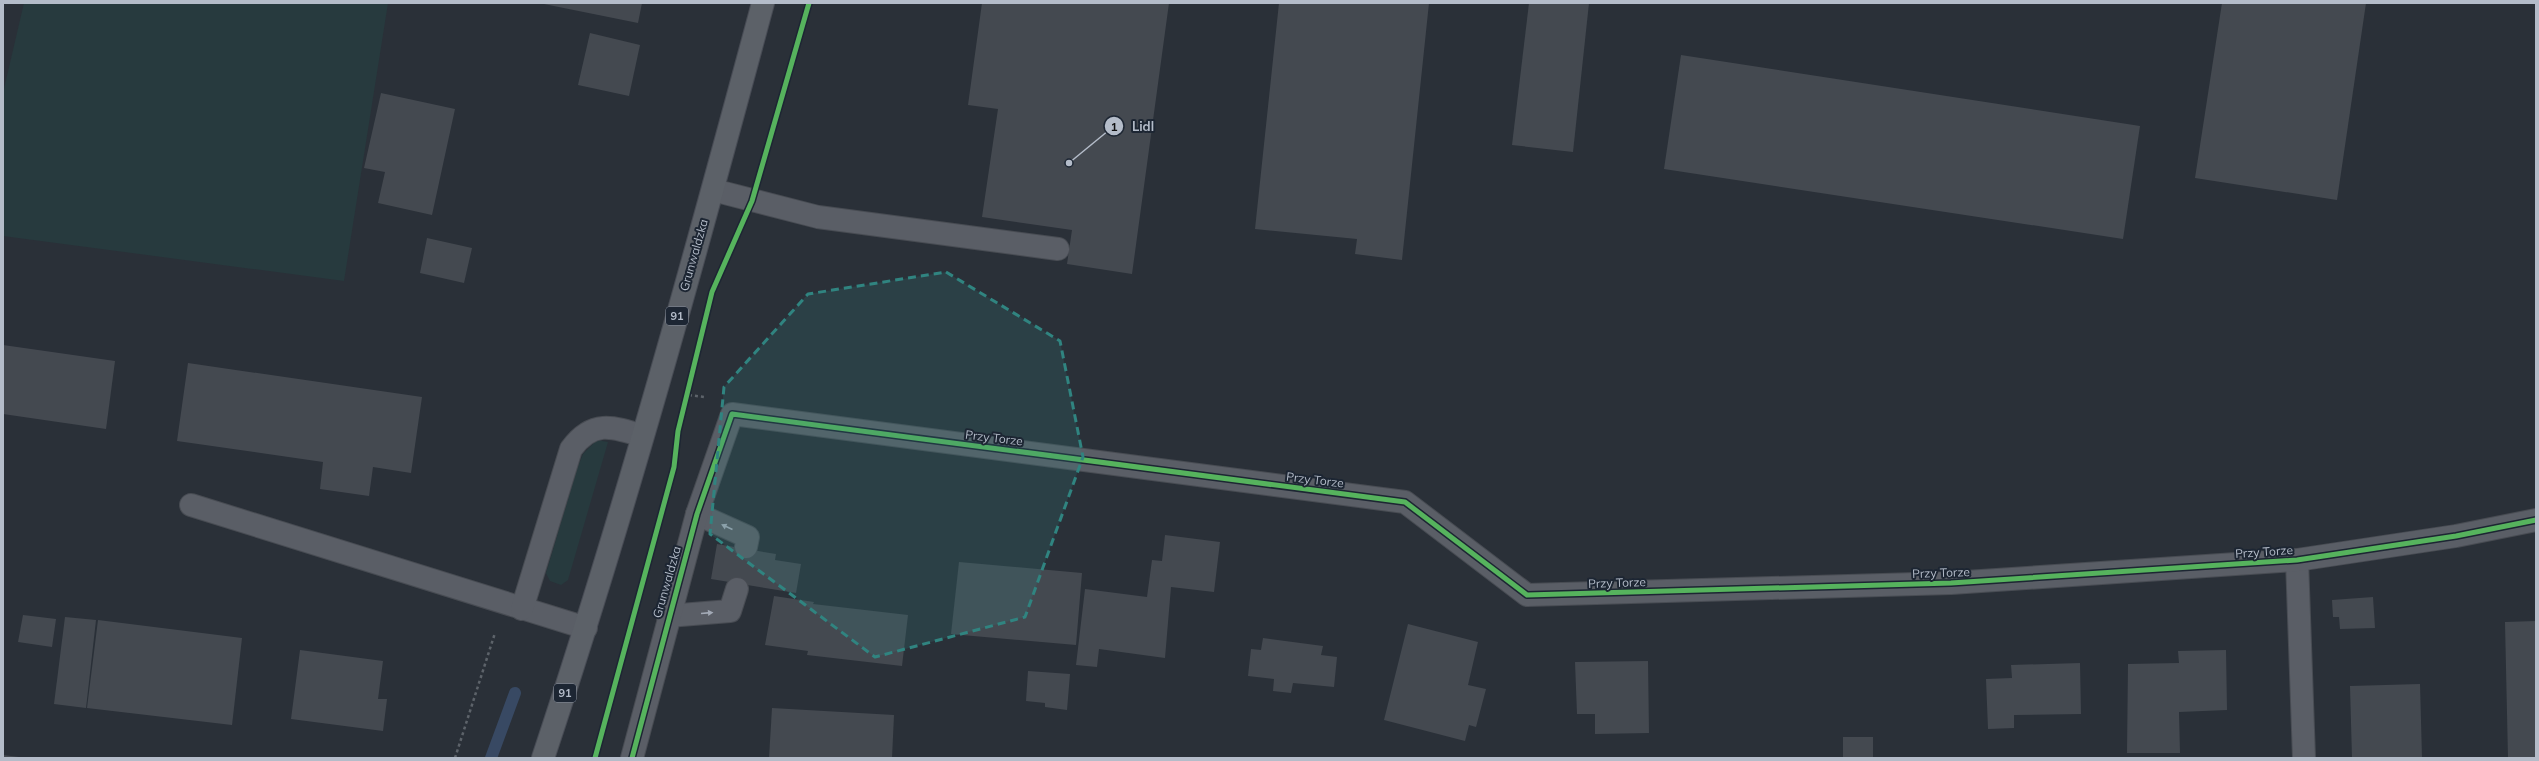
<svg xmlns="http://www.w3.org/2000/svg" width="2539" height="761" font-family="Mulish,sans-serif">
  <rect width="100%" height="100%" fill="#2a3038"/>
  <g fill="#273a3e">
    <path d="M24 3H388L344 281 3 236V93Z"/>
    <path d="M597 440 608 442 568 580 561 585 550 581 546 573 577 469 583 454Z"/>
  </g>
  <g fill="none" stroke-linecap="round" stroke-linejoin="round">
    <path stroke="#384963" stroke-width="12" d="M491 758 515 693"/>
  </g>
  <g fill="#444950">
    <path d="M539 3H642L638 23Z"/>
    <path d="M982 3H1169L1132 274 1067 264 1072 230 982 217 998 109 968 105Z"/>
    <path d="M1279 3H1429L1402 260 1355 254 1357 239 1255 229Z"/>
    <path d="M1529 3H1589L1573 152 1512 145Z"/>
    <path d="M2222 3H2366L2337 200 2195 178Z"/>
    <path d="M590 33 640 45 629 96 578 85Z"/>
    <path d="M1681 55 2140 126 2123 239 1664 169Z"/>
    <path d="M381 93 455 109 432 215 378 203 385 172 364 168Z"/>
    <path d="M427 238 472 248 464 283 420 273Z"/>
    <path d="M3 345 115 361 106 429 3 414Z"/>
    <path d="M188 363 422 397 411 473 373 467 369 496 320 489 323 462 177 441Z"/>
    <path d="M1165 535 1220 542 1214 592 1171 587 1165 658 1099 649 1097 667 1076 665 1085 589 1147 597 1152 560 1162 561Z"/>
    <path d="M717 544 776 554 775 560 801 564 796 593 711 579Z"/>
    <path d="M959 562 1082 573 1076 645 951 634Z"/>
    <path d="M774 596 814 602 813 604 908 615 902 666 807 655 808 651 765 645Z"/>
    <path d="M2373 597 2375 628 2340 629 2339 617H2333L2332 600Z"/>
    <path d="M23 615 56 619 52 647 18 642Z"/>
    <path d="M65 617 96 620 86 708 54 704Z"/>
    <path d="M98 620 242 638 232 725 87 708Z"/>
    <path d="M2536 621V758H2508L2505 622Z"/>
    <path d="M1408 624 1478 642 1468 685 1486 689 1476 727 1469 725 1465 741 1384 720Z"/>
    <path d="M1263 638 1323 646 1321 655 1337 657 1334 687 1293 683 1291 693 1273 691 1274 679 1248 676 1251 649 1261 650Z"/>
    <path d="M300 650 383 661 378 699H387L383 731 291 719Z"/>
    <path d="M2226 650 2227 710 2179 712 2180 753H2127L2128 664 2179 663 2178 651Z"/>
    <path d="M1648 661 1649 733 1595 734V714H1577L1575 662Z"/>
    <path d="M2080 663 2081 714 2014 715V728L1988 729 1986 679 2012 678 2011 665Z"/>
    <path d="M1028 671 1070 674 1067 710 1045 707V703L1026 701Z"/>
    <path d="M2420 684 2422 758H2352L2350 686Z"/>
    <path d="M772 708 894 715 892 758H769Z"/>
    <rect x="1843" y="737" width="30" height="21"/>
    <path d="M3 755 19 757 18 758H3Z"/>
  </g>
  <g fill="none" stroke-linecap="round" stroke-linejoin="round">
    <defs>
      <g id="lane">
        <path d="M713 190 818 217 1058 249"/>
        <path d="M191 505 586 628"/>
        <path d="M697 514 748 537 746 547"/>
        <path d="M522 609 571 449C592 420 612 426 642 436"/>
        <path d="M668 616 730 611 737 589"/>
      </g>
      <g id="street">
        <path d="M2297 560 2304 758"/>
        <path d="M632 758 697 514 732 414 1405 502 1527 595 1951 583 2297 560 2456 536 2536 520"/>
      </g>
      <path id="primary" d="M543 758C626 509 695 256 763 3"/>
    </defs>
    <use href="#lane" stroke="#484c53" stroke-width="24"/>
    <use href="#street" stroke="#484c53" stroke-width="24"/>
    <use href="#primary" stroke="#484c55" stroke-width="24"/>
    <g stroke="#5d636a" stroke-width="2.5" stroke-dasharray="3 3" stroke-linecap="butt">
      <path d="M689 395 704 397"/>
      <path d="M455 758 495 633"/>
    </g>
    <use href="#lane" stroke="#5a5e66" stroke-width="22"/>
    <use href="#street" stroke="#5a5e66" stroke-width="22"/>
    <use href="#primary" stroke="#5c6168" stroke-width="22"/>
    <defs>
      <g id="cycleway">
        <path d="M595 758 674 467 678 431 712 292 752 201 809 3"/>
        <path d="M632 758 697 514 732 414 1405 502 1527 595 1951 583 2297 560 2456 536 2536 520"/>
      </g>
    </defs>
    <use href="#cycleway" stroke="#1d2633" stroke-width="8"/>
    <use href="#cycleway" stroke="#56b35d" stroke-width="5"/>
  </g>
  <defs><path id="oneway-solid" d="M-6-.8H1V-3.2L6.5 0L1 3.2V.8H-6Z"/></defs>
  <g fill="#a2a9b5">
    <use href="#oneway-solid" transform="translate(727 527) rotate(-156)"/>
    <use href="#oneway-solid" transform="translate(707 613) rotate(-5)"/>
  </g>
  <path fill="#308480" fill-opacity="0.2" stroke="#308480" stroke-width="3" stroke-dasharray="8 5" stroke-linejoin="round" d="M946 272 1060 341 1083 457 1025 617 875 657 710 534 724 387 808 294Z"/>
  <g text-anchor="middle" stroke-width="4" stroke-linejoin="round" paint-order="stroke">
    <g fill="#1d2633" stroke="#878f9c" stroke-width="1">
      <rect x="666" y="307" width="22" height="18" rx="3"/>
      <rect x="554" y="684" width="22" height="18" rx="3"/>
    </g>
    <g font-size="11" font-weight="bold" fill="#b4bcc9">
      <text x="677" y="320">91</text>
      <text x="565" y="697">91</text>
    </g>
    <g font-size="12" fill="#b4bcc9" stroke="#1d2633">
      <text transform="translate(694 255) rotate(-74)" y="4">Grunwaldzka</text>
      <text transform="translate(994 438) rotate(7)" y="4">Przy Torze</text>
      <text transform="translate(1315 480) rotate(7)" y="4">Przy Torze</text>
      <text transform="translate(2264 552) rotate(-4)" y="4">Przy Torze</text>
      <text transform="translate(1941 573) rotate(-2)" y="4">Przy Torze</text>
      <text transform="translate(667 582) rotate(-74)" y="4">Grunwaldzka</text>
      <text transform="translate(1617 583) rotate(-2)" y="4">Przy Torze</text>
    </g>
  </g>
  <path fill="none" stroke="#b4bcc9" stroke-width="1.5" d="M1069 163L1114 126"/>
  <g fill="#b4bcc9" stroke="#1d2633" stroke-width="1.5">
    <circle cx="1069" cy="163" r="4"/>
    <circle cx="1114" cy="126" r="10"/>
  </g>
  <g font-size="12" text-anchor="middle" font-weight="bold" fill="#111">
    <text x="1114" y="131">1</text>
  </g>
  <g font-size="13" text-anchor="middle" font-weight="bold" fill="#b4bcc9" stroke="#1d2633" stroke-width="4" stroke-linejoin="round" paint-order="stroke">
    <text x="1143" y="131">Lidl</text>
  </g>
  <rect width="2539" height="761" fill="none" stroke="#b4bcc9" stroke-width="8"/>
</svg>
